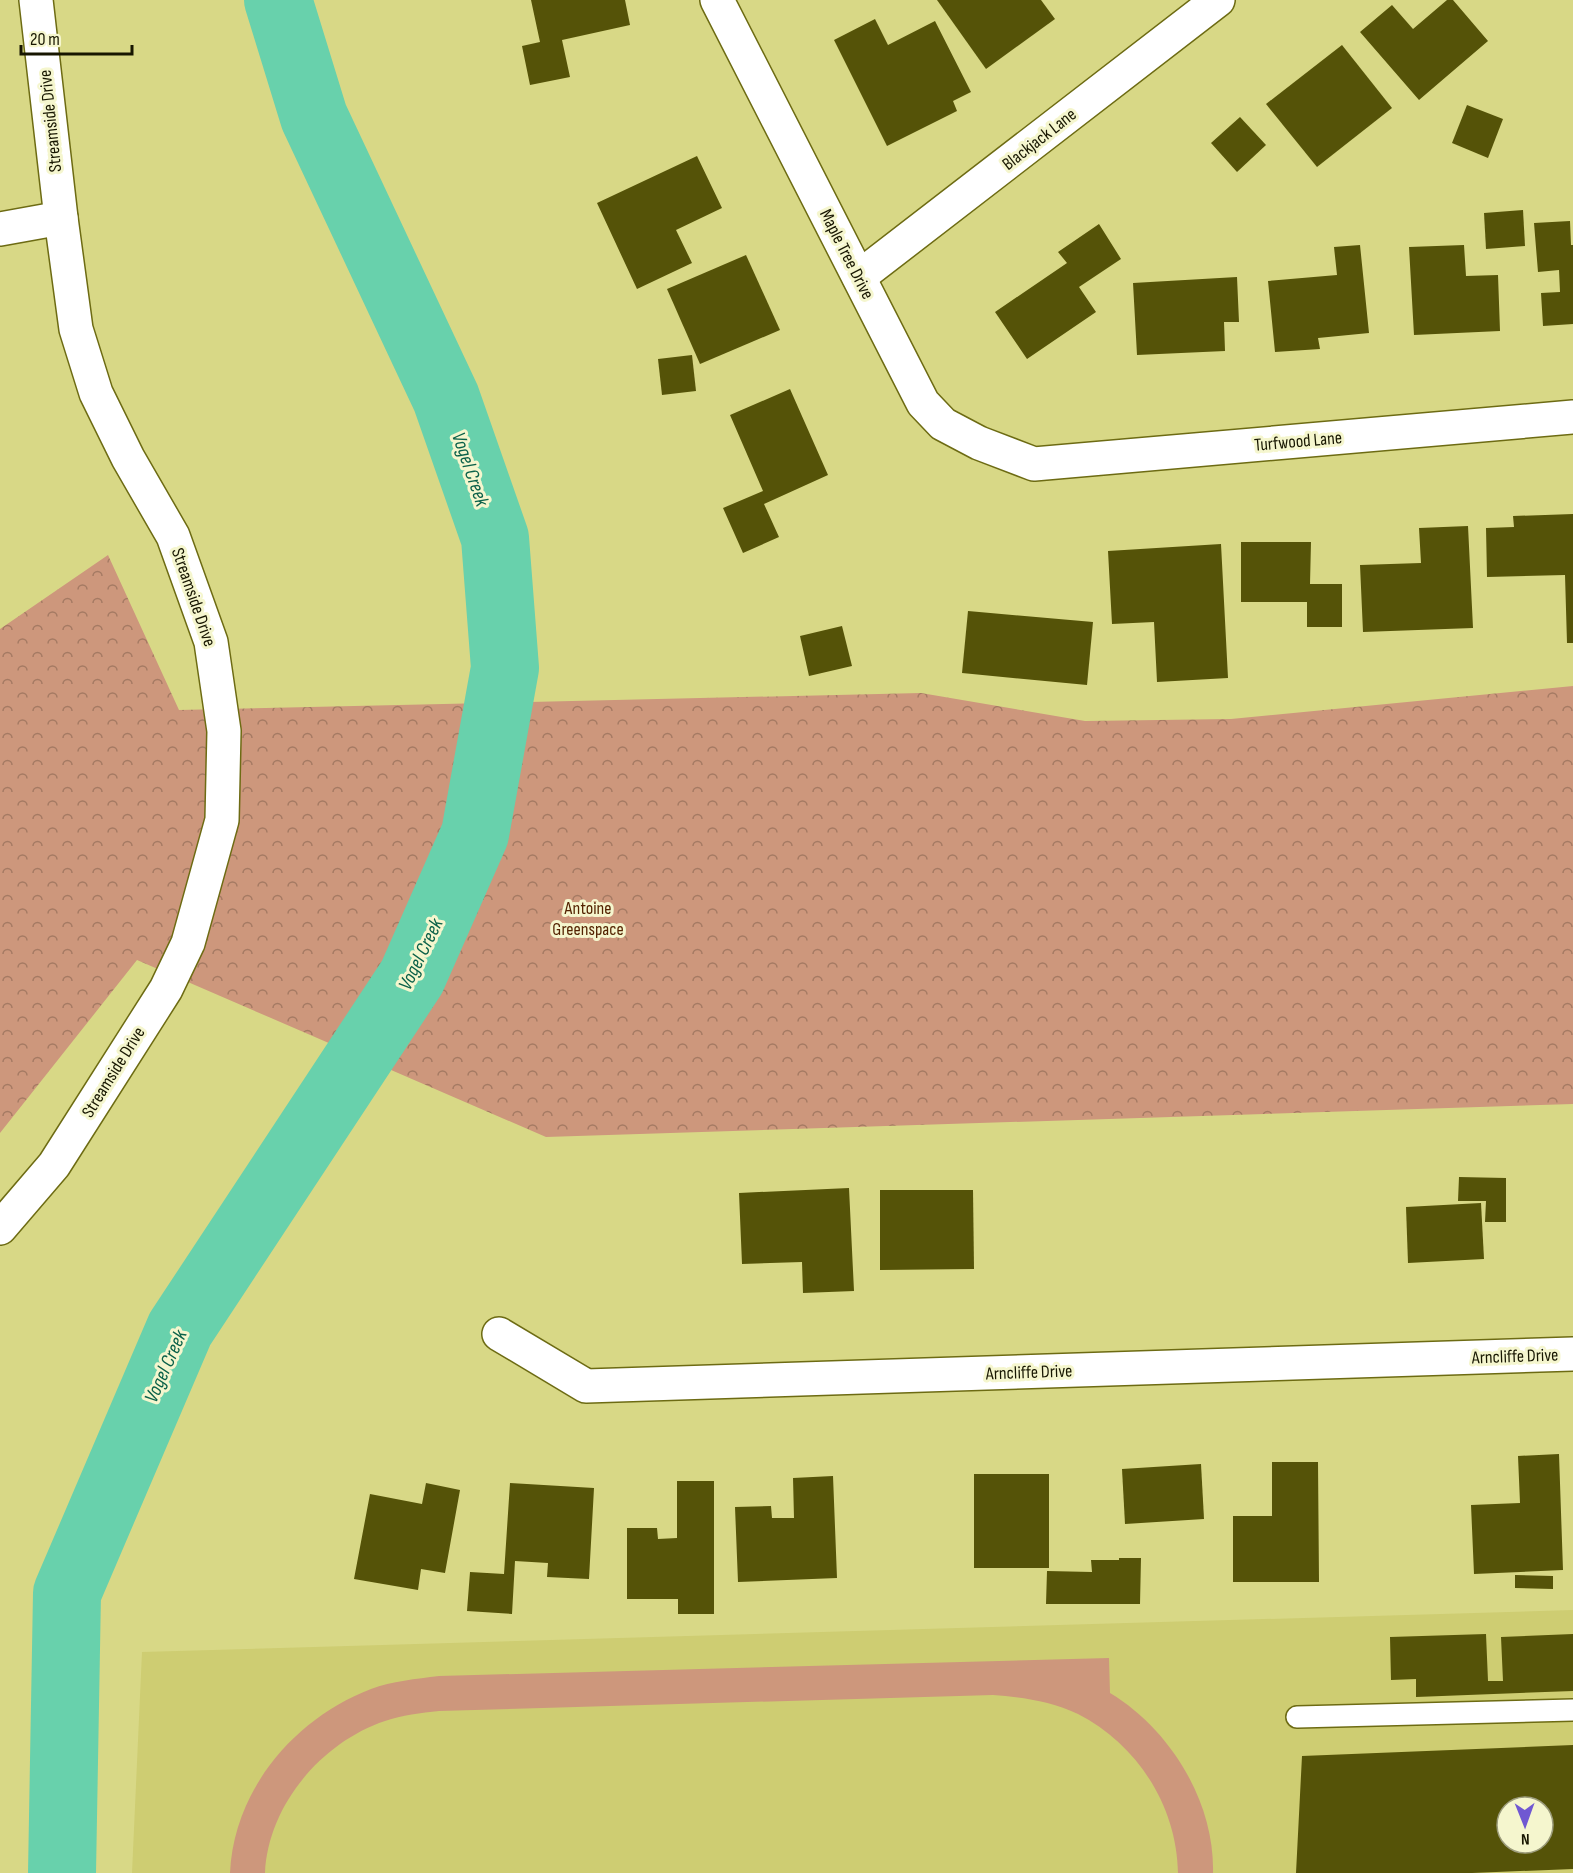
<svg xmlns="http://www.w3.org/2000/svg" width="1573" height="1873" font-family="'Sofia Sans Condensed',sans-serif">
  <defs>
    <pattern id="park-crowns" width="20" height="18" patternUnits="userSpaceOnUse" patternTransform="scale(1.5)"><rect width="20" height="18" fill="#cd977c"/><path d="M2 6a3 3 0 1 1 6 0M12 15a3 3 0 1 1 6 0" fill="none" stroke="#a57a63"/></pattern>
  </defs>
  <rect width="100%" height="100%" fill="#d8d886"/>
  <path fill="#cecd72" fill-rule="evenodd" d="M1573 1610V1873H132L142 1652ZM1507 1807H1543V1843H1507Z"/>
  <path fill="url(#park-crowns)" d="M108 555 179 710 921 693 1085 721 1231 719 1573 686V1104L546 1137 137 960 0 1133V629Z"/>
  <path fill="#cd977c" d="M1109 1658 1110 1693C1170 1729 1215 1802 1213 1873H1178C1177 1806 1137 1744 1078 1714 1051 1701 1022 1697 993 1695L439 1711C421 1713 402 1715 385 1721 322 1742 268 1805 265 1873H230C234 1789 295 1718 371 1689 392 1681 416 1679 439 1676Z"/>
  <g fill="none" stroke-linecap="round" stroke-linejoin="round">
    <path stroke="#68d1ac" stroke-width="68" d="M62 1873 67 1593 180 1329 412 977 475 834 505 668 495 538 446 398 314 117 278 0"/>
  </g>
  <g fill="#555308" fill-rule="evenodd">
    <path d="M531 0H625L630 25 562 40 570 77 530 85 522 46 540 42Z"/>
    <path d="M937 0H1041L1055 19 986 69Z"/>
    <path d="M1447 0H1453L1488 41 1419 100 1360 32 1392 5 1413 29Z"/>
    <path d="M875 19 888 45 935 21 971 92 953 101 957 111 887 146 834 40Z"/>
    <path d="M1342 45 1392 108 1317 167 1266 104Z"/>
    <path d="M1467 105 1503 119 1488 158 1452 143Z"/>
    <path d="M1240 117 1266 145 1237 172 1211 143Z"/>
    <path d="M697 156 722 208 676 230 692 263 637 289 597 203Z"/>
    <path d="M1523 210 1525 246 1486 249 1484 213Z"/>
    <path d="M1570 221 1571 245H1573V324L1543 326 1541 293 1560 292 1559 270 1538 272 1534 223Z"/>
    <path d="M1099 224 1121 259 1079 287 1096 312 1027 359 995 312 1067 263 1058 252Z"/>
    <path d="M1360 245 1369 333 1318 338 1320 349 1275 352 1268 281 1337 275 1334 247Z"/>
    <path d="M1464 245 1466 276 1498 275 1500 331 1414 335 1409 247Z"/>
    <path d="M746 255 780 330 700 364 667 289Z"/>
    <path d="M1237 277 1239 322H1224L1225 351 1137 355 1133 283Z"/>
    <path d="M692 355 696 391 662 395 658 359Z"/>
    <path d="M790 389 828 475 764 504 779 537 743 553 723 508 763 491 730 415Z"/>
    <path d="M1573 514V643H1567L1565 575 1487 577 1486 528 1514 527 1513 516Z"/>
    <path d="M1468 526 1473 628 1363 632 1360 565 1421 563 1419 528Z"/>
    <path d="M1241 542H1311L1310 584H1342V627H1307V602H1241Z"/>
    <path d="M1221 544 1228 678 1157 682 1154 622 1112 624 1108 551Z"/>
    <path d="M968 611 1093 622 1087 685 962 673Z"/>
    <path d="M842 626 852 666 809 676 800 636Z"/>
    <path d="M1459 1177 1506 1178V1222H1485L1486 1201H1458Z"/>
    <path d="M849 1188 854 1291 803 1293 802 1262 742 1264 739 1193Z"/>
    <path d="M880 1190H973L974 1269 880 1270Z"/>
    <path d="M1481 1203 1484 1259 1408 1263 1406 1207Z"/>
    <path d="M1559 1454 1563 1570 1474 1574 1471 1505 1520 1503 1518 1456Z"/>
    <path d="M1272 1462H1318L1319 1582H1233V1516H1272Z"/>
    <path d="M1201 1464 1204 1519 1125 1524 1122 1469Z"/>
    <rect x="974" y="1474" width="75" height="94"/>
    <path d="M833 1476 837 1578 738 1582 735 1507 771 1506 772 1518H794L793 1478Z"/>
    <path d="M677 1481H714V1614H678V1599H627V1528H657L658 1539 677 1538Z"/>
    <path d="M426 1483 460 1490 445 1573 421 1569 418 1590 354 1579 370 1494 422 1504Z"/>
    <path d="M510 1483 594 1488 589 1579 547 1577 548 1563 515 1561 512 1614 467 1611 470 1572 504 1574Z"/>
    <path d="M1119 1558H1141L1140 1604H1046L1047 1571 1092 1572 1091 1560H1119Z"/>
    <path d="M1515 1575 1553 1576V1589L1515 1588Z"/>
    <path d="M1486 1634 1488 1681H1503L1501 1637 1573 1634V1691L1416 1697V1679L1391 1680 1390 1637Z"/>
    <path d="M1573 1745V1869L1472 1873H1296L1302 1756ZM1507 1807H1543V1843H1507Z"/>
  </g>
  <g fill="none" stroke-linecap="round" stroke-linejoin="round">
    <defs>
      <path id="lane" d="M1297 1717 1573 1710"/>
      <g id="street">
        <path d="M717 0 923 403 943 424 979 443 1034 464 1573 417"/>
        <path d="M0 229 61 218"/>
        <path d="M859 277 1218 0"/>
        <path d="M0 1228 54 1165 166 989 188 943 222 820 224 731 211 642 173 536 128 458 96 393 76 329 61 218 36 0"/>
        <path d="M499 1334 586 1386 1573 1354"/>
      </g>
    </defs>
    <use href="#lane" stroke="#6d6b13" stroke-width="24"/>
    <use href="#street" stroke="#6d6b13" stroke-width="36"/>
    <use href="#lane" stroke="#fff" stroke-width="21"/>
    <use href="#street" stroke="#fff" stroke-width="33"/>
  </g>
  <g text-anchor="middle" stroke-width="6" stroke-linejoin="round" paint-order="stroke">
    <g font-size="18" fill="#171600" stroke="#f5f6ce">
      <text transform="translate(50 121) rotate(-96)" y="6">Streamside Drive</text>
      <text transform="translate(1039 139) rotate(-38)" y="6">Blackjack Lane</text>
      <text transform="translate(847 254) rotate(63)" y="6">Maple Tree Drive</text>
      <text transform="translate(1298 441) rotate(-5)" y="6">Turfwood Lane</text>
      <text transform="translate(194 597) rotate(71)" y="6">Streamside Drive</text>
      <text transform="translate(113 1072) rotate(-58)" y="6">Streamside Drive</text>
      <text transform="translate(1515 1356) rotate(-2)" y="6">Arncliffe Drive</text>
      <text transform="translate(1029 1372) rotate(-2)" y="6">Arncliffe Drive</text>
    </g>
    <g font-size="18" fill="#532201" stroke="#f5f6ce">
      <text x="588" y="914">Antoine<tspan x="588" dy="21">Greenspace</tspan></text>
    </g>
    <g font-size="20" font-style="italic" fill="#0b6149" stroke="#f5f6ce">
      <text transform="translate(471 469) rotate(71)" y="7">Vogel Creek</text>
      <text transform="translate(420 954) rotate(-64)" y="7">Vogel Creek</text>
      <text transform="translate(165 1366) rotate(-66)" y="7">Vogel Creek</text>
    </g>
  </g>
  <g transform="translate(1525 1825) rotate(179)"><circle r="28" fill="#f5f6ce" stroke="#9c9c7c" stroke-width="1.5"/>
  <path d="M0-4.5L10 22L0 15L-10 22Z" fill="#7058d2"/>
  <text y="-9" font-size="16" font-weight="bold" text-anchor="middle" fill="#171600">N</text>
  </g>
  <path d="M21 45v9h111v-9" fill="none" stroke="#171600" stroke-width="3"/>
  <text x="30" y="45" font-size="18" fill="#171600" stroke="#f5f6ce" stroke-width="4.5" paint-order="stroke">20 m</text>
</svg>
